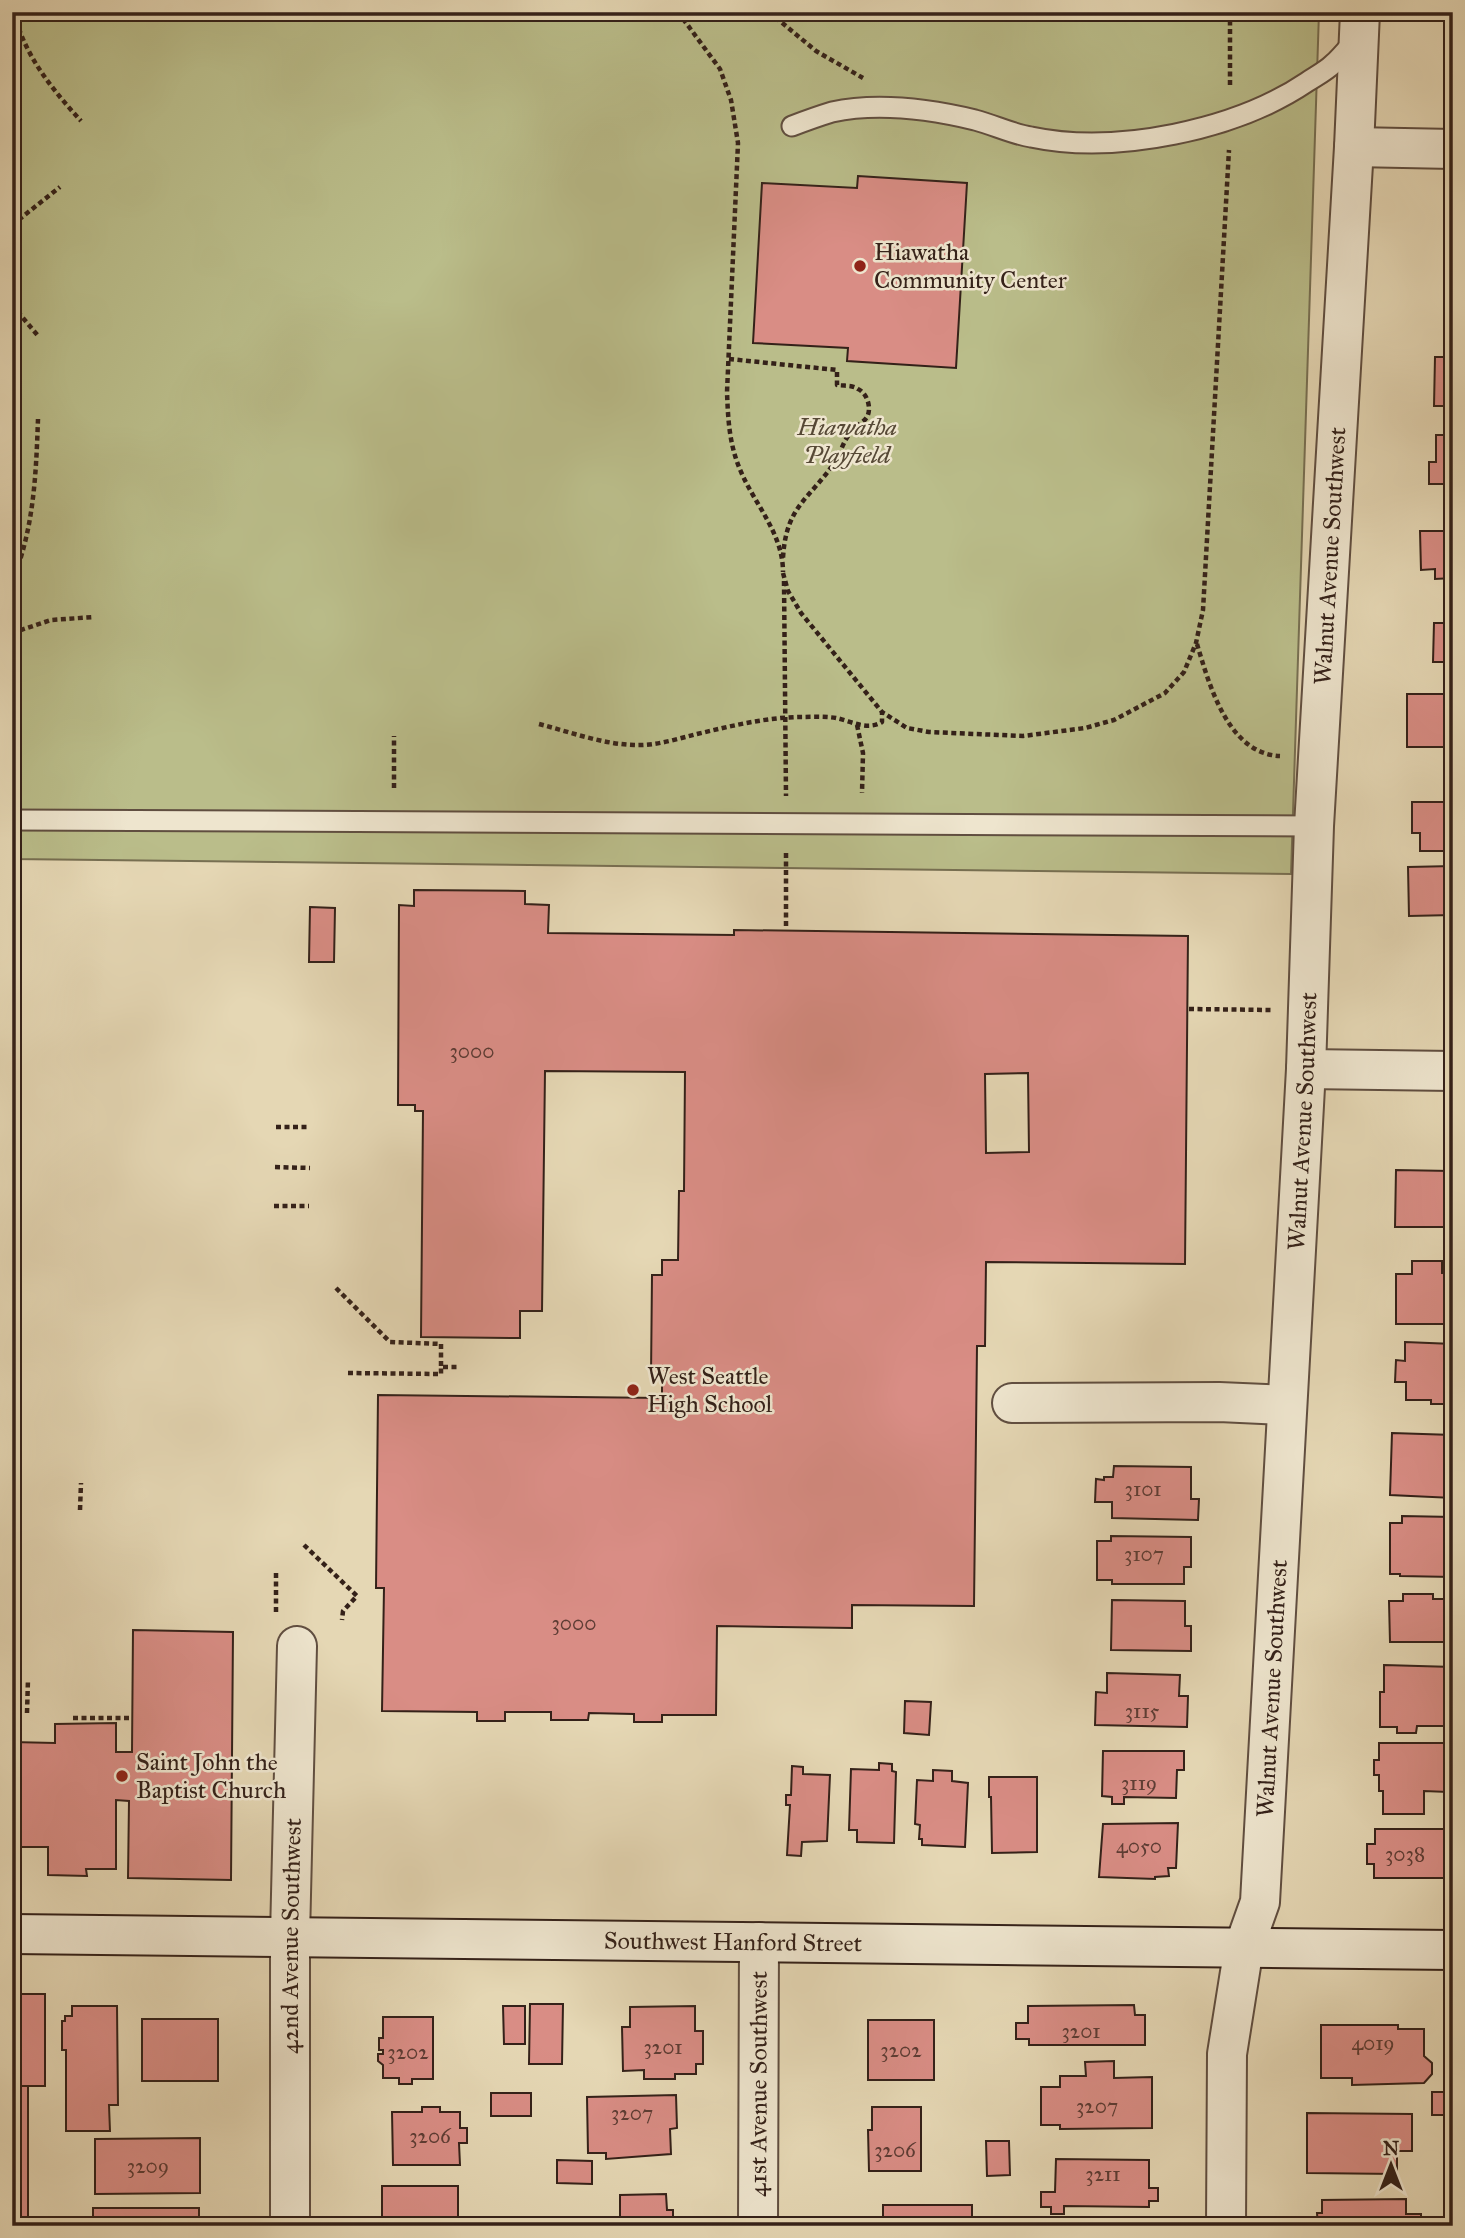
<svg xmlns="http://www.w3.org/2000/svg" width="1465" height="2238" font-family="'IM FELL Great Primer',serif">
  <rect width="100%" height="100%" fill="#e5d7b4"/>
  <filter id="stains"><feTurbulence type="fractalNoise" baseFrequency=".00286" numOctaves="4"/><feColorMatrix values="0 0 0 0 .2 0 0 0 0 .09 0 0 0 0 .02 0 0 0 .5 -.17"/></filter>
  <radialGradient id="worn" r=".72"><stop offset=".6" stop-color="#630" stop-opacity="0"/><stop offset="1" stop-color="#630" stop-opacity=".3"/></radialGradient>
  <path fill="#babd8a" stroke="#776f52" stroke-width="2" d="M12 12H1319L1291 874 12 859Z"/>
  <g fill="#d98d85" stroke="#342119" stroke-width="2" fill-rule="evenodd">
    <path d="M1451 12H1453V70H1450Z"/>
    <path d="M858 176 967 183 956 368 847 361 848 348 753 343 762 183 857 188Z"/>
    <rect x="1445" y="260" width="8" height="59"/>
    <path d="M1435 357H1453V418H1450L1451 406H1434Z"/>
    <path d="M1436 435H1453V484H1429V462H1436Z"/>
    <path d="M1420 531H1453V578L1435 579V569L1421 570Z"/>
    <path d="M1445 609H1453V662H1433L1434 623H1444Z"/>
    <rect x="1407" y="694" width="46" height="53"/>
    <path d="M1448 786H1453V851H1420V833H1412V802H1444V796H1448Z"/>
    <path d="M1453 866V915L1409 916 1408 867Z"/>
    <path d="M414 890 525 891V904L549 905 548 933 734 935V930L1188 936 1185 1264 986 1262 985 1346H977L974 1606 852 1605V1628L717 1626 716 1715H662V1722H634V1714L589 1713 588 1720H551V1712H505V1721H477V1712L382 1711 384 1588H376L378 1395 662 1398V1377H651L652 1275H662V1260H678L679 1191H684L685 1072 545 1071 542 1311H520V1338L421 1337 423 1111H415V1105H398L399 905 414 906ZM1028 1073 1029 1152 986 1153 985 1074Z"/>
    <path d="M310 907 335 908 334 962H309Z"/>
    <path d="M1451 1162 1453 1237H1448V1227H1395L1396 1170 1451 1171Z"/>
    <path d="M1412 1261H1442V1273H1453V1324H1396V1274H1412Z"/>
    <path d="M1405 1342 1453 1344V1404H1431V1400H1406V1382H1395L1396 1360 1405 1361Z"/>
    <path d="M1392 1433 1453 1435V1498L1390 1495Z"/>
    <path d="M1114 1466 1191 1467V1499H1199L1198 1520 1112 1518V1502H1095L1096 1479 1104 1480V1477H1113Z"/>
    <path d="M1402 1516 1453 1517V1577L1400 1576V1574H1390V1523H1402Z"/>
    <path d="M1111 1536 1191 1537V1567H1184V1584H1112V1580H1097V1541H1111Z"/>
    <path d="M1403 1594H1433V1599H1453V1625L1447 1628V1642H1390L1389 1601H1403Z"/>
    <path d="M1112 1600 1185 1601V1626H1191V1651L1111 1650Z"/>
    <path d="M133 1630 233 1632 231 1880 128 1878 129 1801 116 1800V1869H86L87 1876 48 1875V1847H12V1742L55 1743V1724L116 1723V1752H132Z"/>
    <path d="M1384 1665 1453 1667V1726H1417L1416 1733H1397V1727H1380V1692H1384Z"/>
    <path d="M1107 1673 1180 1675 1179 1696H1188L1187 1727 1095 1725 1096 1692 1107 1693Z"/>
    <path d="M905 1701 931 1702 929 1735 904 1733Z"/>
    <path d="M1379 1743H1448V1792L1424 1791V1814H1383V1791H1379V1775H1374V1760H1379Z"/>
    <path d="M1103 1751H1184V1770H1177L1176 1798 1124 1797V1804H1112V1797L1102 1796Z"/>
    <path d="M879 1763 892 1764V1771L896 1772 894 1843 857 1842V1830H849L851 1769 879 1770Z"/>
    <path d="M792 1766 803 1767V1774L830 1775 827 1841 802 1842 801 1856 787 1855 790 1805H786V1795H791Z"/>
    <path d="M933 1770 952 1771V1781L968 1783 965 1847 922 1845V1839H919L920 1825 915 1824 917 1780 933 1781Z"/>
    <path d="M989 1777H1037V1852L992 1853 991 1797H989Z"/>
    <path d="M1178 1823 1176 1868H1168L1169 1876 1155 1877V1879L1099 1877 1103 1824Z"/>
    <path d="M1375 1829H1444V1878H1374V1864H1367V1844H1375Z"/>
    <rect x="12" y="1994" width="33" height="92"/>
    <path d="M530 2004H563L562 2064H529Z"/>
    <path d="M1134 2005 1135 2015H1145V2045H1029V2039H1016V2023H1028V2006Z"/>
    <path d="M72 2006H117L118 2105H109L110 2131H66V2050H62V2021H65V2016H72Z"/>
    <path d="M503 2006H525V2044H504Z"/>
    <path d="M695 2006V2031H703V2064H696V2074H675V2079H644V2070L623 2071 622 2027H630V2007Z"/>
    <path d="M383 2017H433V2079H412V2084H399V2078H383V2065L378 2061V2054H383V2050H379V2038H383Z"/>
    <rect x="142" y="2019" width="76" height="62"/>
    <rect x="868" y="2020" width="66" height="60"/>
    <path d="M1321 2025H1398V2029H1424V2056L1432 2063V2074L1424 2083 1352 2085V2078H1321Z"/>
    <path d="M1114 2061V2078L1152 2077V2128L1060 2129V2125H1041V2087H1060V2076H1086L1085 2062Z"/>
    <rect x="12" y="2086" width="16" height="140"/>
    <rect x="1432" y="2092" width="21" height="23"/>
    <rect x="491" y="2093" width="40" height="23"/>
    <path d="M676 2095 677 2128 670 2129 671 2154 606 2159V2153H588L587 2097Z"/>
    <path d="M422 2107H440V2112H460V2128H467V2143H459L460 2165H393L392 2112H422Z"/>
    <path d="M872 2107H921V2171H869L868 2130H872Z"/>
    <path d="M1307 2113 1412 2114V2151H1397V2174L1307 2173Z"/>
    <path d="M200 2138V2193L95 2194V2139Z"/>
    <path d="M986 2141H1009L1010 2175 987 2176Z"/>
    <path d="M1056 2159 1149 2160V2188H1158V2201H1149V2207L1064 2206V2214H1051V2207H1041V2192H1055Z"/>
    <path d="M557 2160 592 2161V2184L557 2183Z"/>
    <rect x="382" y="2186" width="76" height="40"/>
    <path d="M666 2194 667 2210H673V2226H604V2219H620V2195Z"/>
    <path d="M1406 2199V2214H1421V2226H1318L1317 2213H1322V2200Z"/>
    <rect x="883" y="2205" width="89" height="21"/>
    <rect x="93" y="2208" width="106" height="18"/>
    <rect x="492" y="2223" width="34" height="3"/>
  </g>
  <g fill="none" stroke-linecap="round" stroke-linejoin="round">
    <defs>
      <g id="lane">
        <path d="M792 126C805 121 819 116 832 112 879 102 929 109 975 120 994 125 1012 134 1031 137 1116 155 1236 130 1307 82 1316 76 1326 71 1333 64 1341 57 1348 48 1355 40"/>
        <path d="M12 820 1314 826"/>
      </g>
      <g id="street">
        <path d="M1354 147 1453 149"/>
        <path d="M1306 1069 1453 1071"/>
        <path d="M1012 1403 1219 1402 1286 1405"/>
        <path id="s1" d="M290 2226V1936L297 1646"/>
        <path id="s2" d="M758 2226 759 1942"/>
        <path id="s3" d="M1226 2226 1227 2054 1244 1947 1260 1902 1306 1069 1314 826 1354 147 1360 12"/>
      </g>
      <g id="secondary">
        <path id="s4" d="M12 1934 1453 1950"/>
      </g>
    </defs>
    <use href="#lane" stroke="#604e40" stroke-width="23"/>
    <use href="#street" stroke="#604e40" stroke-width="42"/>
    <use href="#secondary" stroke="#342119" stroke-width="42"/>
    <g stroke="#342119" stroke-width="4.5" stroke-dasharray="5 3.5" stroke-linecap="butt">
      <path d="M14 12C24 55 52 89 81 121"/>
      <path d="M678 12 720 69 731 100 738 143 727 392C728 418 729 442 739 467 753 503 783 532 783 572"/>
      <path d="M769 12 816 51 863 78"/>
      <path d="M1230 12V88"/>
      <path d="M12 225 60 187"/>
      <path d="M12 305 39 337"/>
      <path d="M729 359 837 370V385C844 386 853 385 858 389 867 393 872 408 867 417 864 422 855 426 851 432 844 440 841 451 836 460 811 499 786 504 783 558"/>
      <path d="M783 573 788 591 801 613 882 712 907 728 929 732 1023 736 1085 728 1114 720 1165 693 1184 672 1196 643 1203 610 1229 150"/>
      <path d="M784 581 786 796"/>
      <path d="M12 582C34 529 36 475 38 419"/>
      <path d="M12 633 51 620 94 617"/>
      <path d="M1197 644C1209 684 1228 754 1280 756"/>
      <path d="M539 724C570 732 602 744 634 745 655 746 677 739 697 734 731 726 763 718 798 717 810 717 823 716 836 718 851 721 867 731 882 722V713"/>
      <path d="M857 725 863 753 862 793"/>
      <path d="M394 788V736"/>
      <path d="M786 853V928"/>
      <path d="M1189 1009 1271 1010"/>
      <path d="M276 1127H310"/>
      <path d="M275 1167 310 1168"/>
      <path d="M274 1206H309"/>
      <path d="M336 1288 390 1342 441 1344V1367"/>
      <path d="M348 1373 441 1374V1367H457"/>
      <path d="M80 1510 81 1483"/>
      <path d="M304 1545 357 1596 343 1611 342 1620"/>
      <path d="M276 1573V1614"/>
      <path d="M27 1713 28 1679"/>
      <path d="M73 1718H131"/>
    </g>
    <use href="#lane" stroke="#eee5ce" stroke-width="19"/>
    <use href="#street" stroke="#eee5ce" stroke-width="38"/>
    <use href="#secondary" stroke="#eee5ce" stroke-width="38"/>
  </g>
  <g fill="#8f2418" stroke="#eee5ce" stroke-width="2.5">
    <circle cx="860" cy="266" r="7"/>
    <circle cx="633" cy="1390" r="7"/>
    <circle cx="122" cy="1776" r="7"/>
  </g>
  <g text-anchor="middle" stroke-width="5" stroke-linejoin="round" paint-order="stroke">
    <g font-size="21" fill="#5d3c34">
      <text x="472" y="1058">3000</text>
      <text x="1143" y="1496">3101</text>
      <text x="1144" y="1561">3107</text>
      <text x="574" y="1630">3000</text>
      <text x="1142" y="1718">3115</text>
      <text x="1139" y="1790">3119</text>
      <text x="1139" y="1853">4050</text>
      <text x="1405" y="1861">3038</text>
      <text x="1081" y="2038">3201</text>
      <text x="1373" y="2050">4019</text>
      <text x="663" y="2054">3201</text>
      <text x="901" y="2057">3202</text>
      <text x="408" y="2059">3202</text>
      <text x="1097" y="2113">3207</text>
      <text x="632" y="2120">3207</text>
      <text x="430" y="2143">3206</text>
      <text x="895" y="2157">3206</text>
      <text x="148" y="2173">3209</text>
      <text x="1103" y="2181">3211</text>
    </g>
    <g font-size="24" fill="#342119" stroke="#eee5ce" text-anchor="start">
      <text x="874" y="260">Hiawatha<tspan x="874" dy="28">Community Center</tspan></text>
      <text x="647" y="1384">West Seattle<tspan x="647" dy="28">High School</tspan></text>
      <text x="136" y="1770">Saint John the<tspan x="136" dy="28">Baptist Church</tspan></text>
    </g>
    <g font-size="24" font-style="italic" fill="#564835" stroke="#eee5ce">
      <text x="847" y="435">Hiawatha<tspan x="847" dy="28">Playfield</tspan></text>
    </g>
    <g font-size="24" fill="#342119" stroke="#eee5ce">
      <text dy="8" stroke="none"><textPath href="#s3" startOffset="1676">Walnut Avenue Southwest</textPath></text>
      <text dy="8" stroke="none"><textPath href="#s3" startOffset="1110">Walnut Avenue Southwest</textPath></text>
      <text dy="8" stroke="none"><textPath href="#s3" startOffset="542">Walnut Avenue Southwest</textPath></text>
      <text dy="8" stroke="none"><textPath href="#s1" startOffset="290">42nd Avenue Southwest</textPath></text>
      <text dy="8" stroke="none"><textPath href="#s4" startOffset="721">Southwest Hanford Street</textPath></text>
      <text dy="8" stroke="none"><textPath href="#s2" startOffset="142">41st Avenue Southwest</textPath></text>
    </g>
  </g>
  <rect width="1465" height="2238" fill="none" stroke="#e5d7b4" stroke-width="42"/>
  <rect x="14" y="14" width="1437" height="2210" fill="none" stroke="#342119" stroke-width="3.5"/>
  <rect x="21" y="21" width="1423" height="2196" fill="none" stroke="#342119" stroke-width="2"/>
  <g transform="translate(1391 2165)" stroke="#eee5ce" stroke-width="5" paint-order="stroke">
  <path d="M0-5L12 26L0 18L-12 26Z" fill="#342119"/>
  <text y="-10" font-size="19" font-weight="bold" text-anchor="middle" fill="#342119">N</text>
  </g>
  <rect width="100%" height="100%" filter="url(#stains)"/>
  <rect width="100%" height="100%" fill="url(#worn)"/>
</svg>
